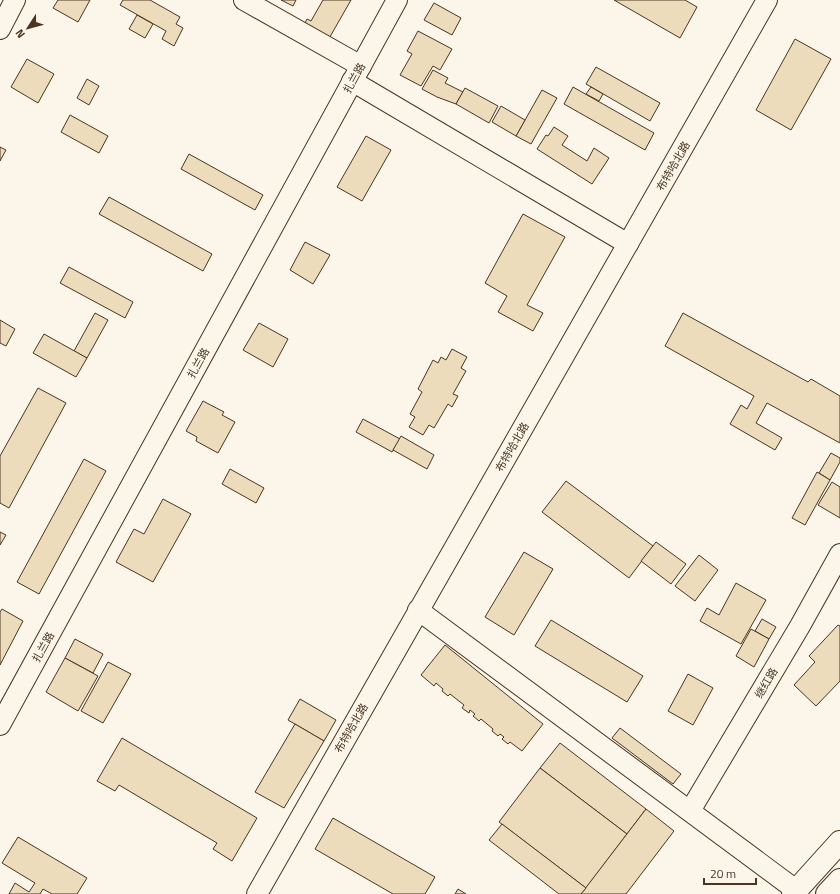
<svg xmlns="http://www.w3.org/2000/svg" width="840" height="894" font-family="'Titillium Web','Noto Sans SC',sans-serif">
  <rect width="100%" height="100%" fill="#fbf6e9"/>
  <g fill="#ecdcbc" stroke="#4a3520">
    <path d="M58 0H90L78 22 53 8Z"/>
    <path d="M123 0H150L180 17 176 24 183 28 174 46 162 39 166 31 120 5Z"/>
    <path d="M281 0H296L293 6Z"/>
    <path d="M323 0H351L327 42 303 27 307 19 311 21Z"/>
    <path d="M614 0H685L697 7 680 38Z"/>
    <path d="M434 3 461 18 452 35 424 20Z"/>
    <path d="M137 15 153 24 145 38 129 29Z"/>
    <path d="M418 31 452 49 440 70 433 66 421 86 400 75 412 54 407 51Z"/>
    <path d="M795 39 831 59 791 130 756 110Z"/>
    <path d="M27 59 54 74 38 103 11 87Z"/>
    <path d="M596 67 660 103 650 121 586 84Z"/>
    <path d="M433 70 448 78 445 83 463 92 456 104 437 97 422 89Z"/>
    <path d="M87 79 99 86 89 105 77 98Z"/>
    <path d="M573 87 654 133 645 150 564 104Z"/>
    <path d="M591 87 603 94 599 101 586 94Z"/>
    <path d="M465 88 498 106 489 123 456 104Z"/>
    <path d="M542 90 557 98 531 144 516 136Z"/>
    <path d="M501 106 525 120 516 136 492 122Z"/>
    <path d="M70 115 108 136 99 153 61 132Z"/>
    <path d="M554 127 568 136 562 145 587 161 594 148 609 158 592 184 537 149 546 135 548 136Z"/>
    <path d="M366 136 391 150 362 201 337 187Z"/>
    <path d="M0 147 6 150 0 161Z"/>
    <path d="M189 154 263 195 255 210 181 169Z"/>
    <path d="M109 197 212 254 203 271 99 214Z"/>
    <path d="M523 214 565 237 527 305 543 313 533 331 498 312 507 296 485 283Z"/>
    <path d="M305 242 330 255 313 284 290 270Z"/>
    <path d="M69 267 133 302 125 318 60 283Z"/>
    <path d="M95 313 108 320 87 358 74 351Z"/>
    <path d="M683 313 808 382 811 379 840 396V443L767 403 756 423 782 438 775 450 730 424 741 405 747 409 754 396 665 346Z"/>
    <path d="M0 320 15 329 6 346 0 343Z"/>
    <path d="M259 323 288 339 273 367 243 350Z"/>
    <path d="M44 334 87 358 76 377 33 353Z"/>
    <path d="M452 349 467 357 461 368 466 371 453 394 458 396 452 407 448 404 434 428 429 425 423 435 409 427 415 417 410 414 422 392 418 389 433 360 438 363 441 357 446 360Z"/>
    <path d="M38 388 66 403 9 508 0 503V456Z"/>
    <path d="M203 401 224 412 222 415 235 422 218 453 196 441 197 437 186 431Z"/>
    <path d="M363 419 400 439 392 452 356 432Z"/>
    <path d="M401 436 434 455 427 469 393 450Z"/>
    <path d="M831 453 840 458V462L830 480 819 473Z"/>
    <path d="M84 459 106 471 39 594 17 582Z"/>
    <path d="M230 469 264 488 256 503 222 484Z"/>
    <path d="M817 472 830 480 805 525 792 518Z"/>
    <path d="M566 481 653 546 629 578 542 512Z"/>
    <path d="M832 482 840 487V518L818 505Z"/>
    <path d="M163 499 191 514 153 582 116 562 134 529 144 534Z"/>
    <path d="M0 532 6 535 0 545Z"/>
    <path d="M656 542 686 564 671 584 641 561Z"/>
    <path d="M524 552 553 569 514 635 485 617Z"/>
    <path d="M699 555 718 570 695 601 675 586Z"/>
    <path d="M736 583 766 600 741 644 700 621 707 608 719 615Z"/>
    <path d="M2 609 23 621 0 665V612Z"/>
    <path d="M762 619 776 627 769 639 755 631Z"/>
    <path d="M551 620 643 676 627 702 535 646Z"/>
    <path d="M838 625 840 626V681L816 706 794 685 815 662 809 656Z"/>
    <path d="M751 629 769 639 754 667 736 656Z"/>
    <path d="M75 639 103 654 93 673 65 658Z"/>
    <path d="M445 645 543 724 522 751 510 742 508 744 502 739 504 737 500 734 498 736 492 731 493 729 481 719 479 721 473 716 475 714 470 710 469 713 462 708 464 705 450 694 448 696 442 691 443 689 436 683 434 686 421 675Z"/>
    <path d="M65 658 98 676 78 711 46 692Z"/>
    <path d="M108 662 131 674 103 723 81 711Z"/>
    <path d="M688 674 713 688 693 725 668 711Z"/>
    <path d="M300 699 336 720 324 741 288 720Z"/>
    <path d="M295 724 324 741 284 808 255 792Z"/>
    <path d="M620 728 681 774 673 784 612 738Z"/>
    <path d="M122 738 257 818 232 861 213 849 217 843 119 785 115 791 97 781Z"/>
    <path d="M560 743 646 809 627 834 540 768Z"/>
    <path d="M540 768 627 834 586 888 499 822Z"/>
    <path d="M646 809 674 831 626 894H581Z"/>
    <path d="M333 818 435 877 425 894H393L315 849Z"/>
    <path d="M502 824 586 888 581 894H559L489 840Z"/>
    <path d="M18 837 87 878 77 894H52L43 889 40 894H9L15 883 29 892 35 883 2 863Z"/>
    <path d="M458 889 466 894H455Z"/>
  </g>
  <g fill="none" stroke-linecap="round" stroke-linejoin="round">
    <defs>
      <g id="minor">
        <path d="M244 0 361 66"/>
        <path d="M0 29 15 0"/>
        <path d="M352 81 628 244"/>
        <path d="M418 610 796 890"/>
        <path d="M0 725 397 0"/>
        <path d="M690 811 800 626 840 554"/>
        <path d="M257 894 767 0"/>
      </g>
      <g id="major">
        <path d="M793 894 840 842"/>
        <path d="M827 894 840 880"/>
      </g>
    </defs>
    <use href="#minor" stroke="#4a3520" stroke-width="22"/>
    <use href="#major" stroke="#4a3520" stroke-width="24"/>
    <use href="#minor" stroke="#fbf6e9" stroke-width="20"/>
    <use href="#major" stroke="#fbf6e9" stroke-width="22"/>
  </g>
  <g text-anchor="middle" stroke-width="3" stroke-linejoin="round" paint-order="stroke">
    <g font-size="11" fill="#4a3520" stroke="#fbf6e9">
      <text transform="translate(354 78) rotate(-61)" y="4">扎兰路</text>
      <text transform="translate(673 166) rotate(-60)" y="4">布特哈北路</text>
      <text transform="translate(198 363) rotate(-61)" y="4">扎兰路</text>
      <text transform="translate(512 447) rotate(-60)" y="4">布特哈北路</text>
      <text transform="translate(43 647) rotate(-61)" y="4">扎兰路</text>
      <text transform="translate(766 683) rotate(-59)" y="4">继红路</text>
      <text transform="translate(351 728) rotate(-60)" y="4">布特哈北路</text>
    </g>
  </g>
  <g transform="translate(28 28) rotate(234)" stroke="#fbf6e9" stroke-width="3" paint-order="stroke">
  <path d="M0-3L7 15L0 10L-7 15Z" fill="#4a3520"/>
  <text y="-6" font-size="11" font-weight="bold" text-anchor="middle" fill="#4a3520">N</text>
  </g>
  <path d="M704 878v6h52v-6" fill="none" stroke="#4a3520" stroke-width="2"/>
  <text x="710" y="878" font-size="12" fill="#4a3520" stroke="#fbf6e9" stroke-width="3" paint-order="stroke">20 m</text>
</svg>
